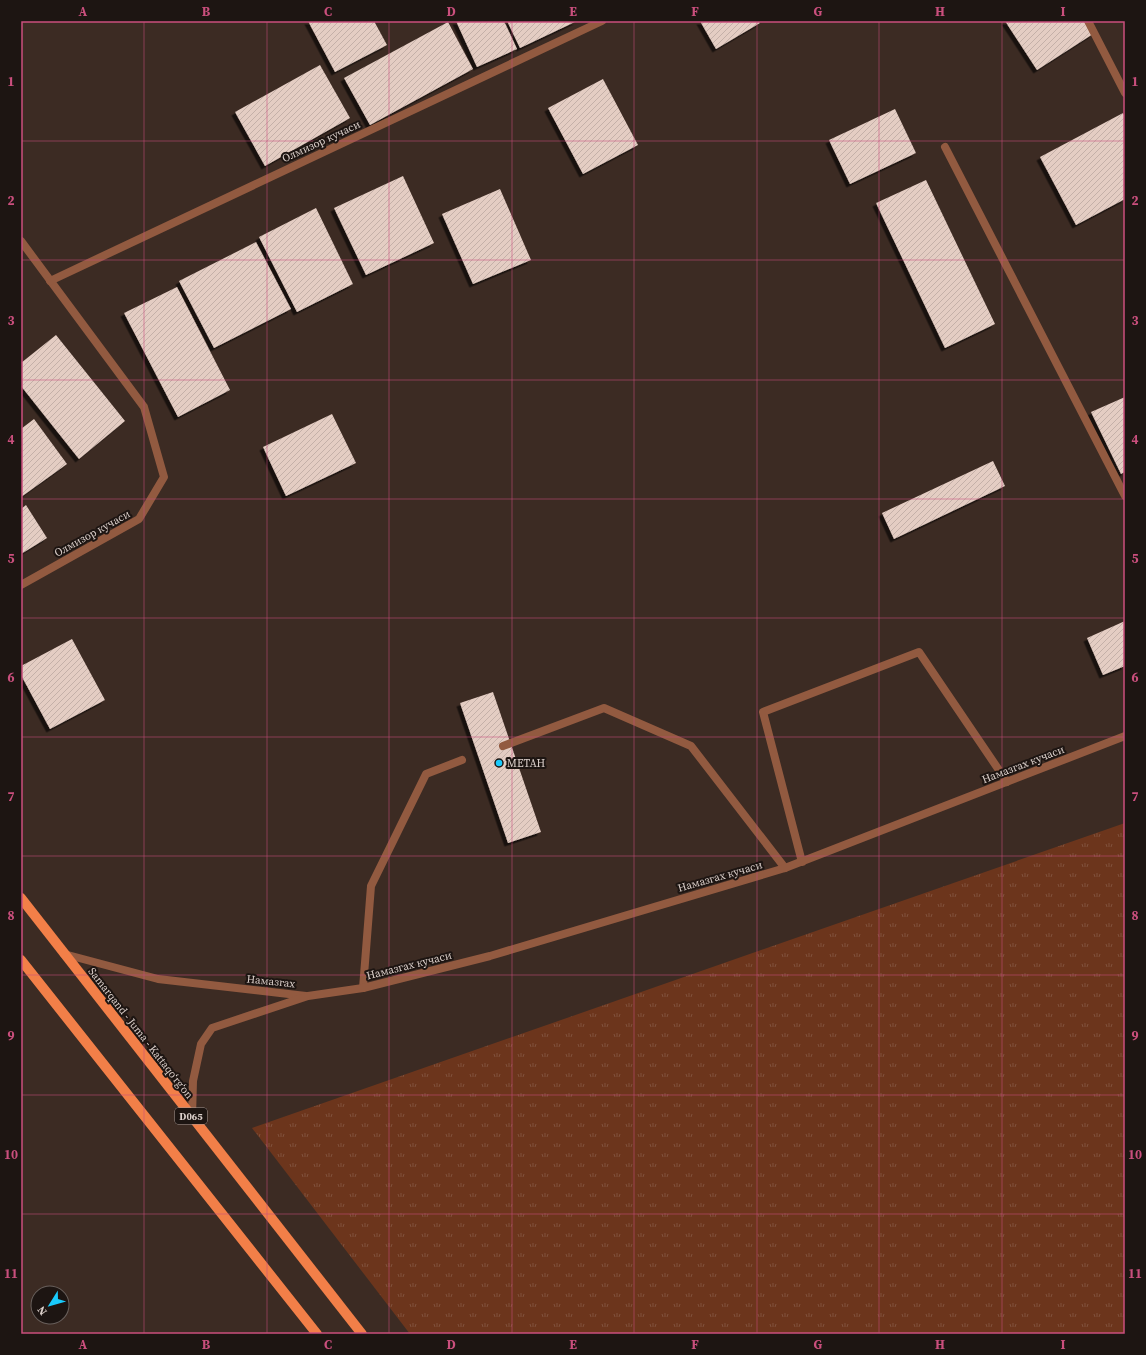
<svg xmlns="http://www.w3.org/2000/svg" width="1146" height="1355" font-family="'Source Serif 4',serif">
  <defs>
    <pattern id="grass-tufts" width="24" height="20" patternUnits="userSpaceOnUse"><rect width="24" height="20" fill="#6c351c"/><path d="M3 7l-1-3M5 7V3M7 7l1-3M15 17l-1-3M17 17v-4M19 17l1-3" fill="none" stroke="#80513c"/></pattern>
    <pattern id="building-hatch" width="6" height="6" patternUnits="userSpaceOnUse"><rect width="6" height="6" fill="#e4cdc3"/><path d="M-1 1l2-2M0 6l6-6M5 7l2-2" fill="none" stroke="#c4b0a8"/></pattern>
    <filter id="shadow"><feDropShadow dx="-3.5" dy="3.5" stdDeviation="0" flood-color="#0009"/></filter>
  </defs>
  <rect width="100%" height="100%" fill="#3c2b23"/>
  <path fill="url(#grass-tufts)" d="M1125 823V1334H410L252 1128Z"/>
  <g fill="url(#building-hatch)" filter="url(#shadow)">
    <path d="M308 21H374L387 45 335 72Z"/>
    <path d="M456 21H504L517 49 477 67Z"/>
    <path d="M507 21H577L520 48Z"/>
    <path d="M700 21H758L760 23 716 49Z"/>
    <path d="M1005 21H1085L1093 34 1037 70Z"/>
    <path d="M448 22 473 69 370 125 344 78Z"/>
    <path d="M320 65 350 118 265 166 235 112Z"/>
    <path d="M603 79 638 145 583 174 548 108Z"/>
    <path d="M895 109 916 153 850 184 829 140Z"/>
    <path d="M1123 113 1125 117V199L1076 225 1040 157Z"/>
    <path d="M403 176 434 243 366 275 334 208Z"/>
    <path d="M926 180 995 324 945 348 876 203Z"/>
    <path d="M500 189 531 260 473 284 442 214Z"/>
    <path d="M316 208 353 284 297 312 259 237Z"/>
    <path d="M256 242 291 309 214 348 179 281Z"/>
    <path d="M177 287 230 390 178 417 124 313Z"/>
    <path d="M56 335 125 421 79 459 21 386V363Z"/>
    <path d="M1125 397V472L1121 474 1091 412Z"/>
    <path d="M332 414 356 463 286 496 263 447Z"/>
    <path d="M34 419 67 464 21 497V429Z"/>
    <path d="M993 461 1005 486 894 539 882 513Z"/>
    <path d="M26 505 47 538 21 554V509Z"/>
    <path d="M1125 621V666L1103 675 1087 638Z"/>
    <path d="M72 639 105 700 50 729 21 675V666Z"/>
    <path d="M493 692 541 832 508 843 460 703Z"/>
  </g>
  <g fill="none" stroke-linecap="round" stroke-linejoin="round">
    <g stroke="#925a40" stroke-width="8">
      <path d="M945 147 1125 496"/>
      <path d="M503 746 604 708 691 746 785 868"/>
      <path d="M802 862 763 712 919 652 1007 782"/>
      <path d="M363 988 371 886 426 774 462 760"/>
    </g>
    <g stroke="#925a40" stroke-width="8">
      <path d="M1088 21 1125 93"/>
      <path d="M21 241 144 407 164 477 139 519 21 585"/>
      <path d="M50 281 602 21"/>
    </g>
    <g stroke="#925a40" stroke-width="8">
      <path d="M64 954 158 979 306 996"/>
      <path d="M192 1117 193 1081 201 1044 212 1028 308 996 363 988 490 956 785 868 1125 736"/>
    </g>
    <g stroke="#f27f48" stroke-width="10">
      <path d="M21 898 362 1334"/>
      <path d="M21 960 317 1334"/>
    </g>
  </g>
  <path fill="none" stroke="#ca4f7d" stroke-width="1" stroke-opacity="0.55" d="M144 21V1334M267 21V1334M389 21V1334M512 21V1334M634 21V1334M757 21V1334M879 21V1334M1002 21V1334M21 141H1125M21 260H1125M21 380H1125M21 499H1125M21 618H1125M21 737H1125M21 856H1125M21 975H1125M21 1095H1125M21 1214H1125"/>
  <circle fill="#19cafc" stroke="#1d1512" stroke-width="1.5" cx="499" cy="763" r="4"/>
  <g text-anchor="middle" stroke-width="4" stroke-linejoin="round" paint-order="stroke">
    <rect fill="#1d1512" stroke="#a39894" stroke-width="1" x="175" y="1108" width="32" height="16" rx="3"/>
    <g font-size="10" font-weight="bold" fill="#dcd0cb">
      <text x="191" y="1120">D065</text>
    </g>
    <g font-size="11" fill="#dcd0cb" stroke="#1d1512">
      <text transform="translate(321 141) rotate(-25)" y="4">Олмизор кучаси</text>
      <text transform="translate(92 533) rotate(-29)" y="4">Олмизор кучаси</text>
      <text transform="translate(1023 764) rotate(-21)" y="4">Намазгах кучаси</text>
      <text transform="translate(720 876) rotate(-16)" y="4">Намазгах кучаси</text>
      <text transform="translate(409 965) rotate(-14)" y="4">Намазгах кучаси</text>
      <text transform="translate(271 981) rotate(6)" y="4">Намазгах</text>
      <text transform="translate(141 1033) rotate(52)" y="4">Samarqand - Juma - Kattaqo‘rg‘on</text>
    </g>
    <g font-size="11" fill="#dcd0cb" stroke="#1d1512" text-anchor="start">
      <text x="507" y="767">МЕТАН</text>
    </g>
  </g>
  <rect width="1146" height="1355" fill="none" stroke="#1d1512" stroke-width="44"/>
  <g transform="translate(50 1305) rotate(233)"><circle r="19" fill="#1d1512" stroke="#69605c"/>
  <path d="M0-3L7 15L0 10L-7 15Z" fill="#19cafc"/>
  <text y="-6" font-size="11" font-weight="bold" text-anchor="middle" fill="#dcd0cb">N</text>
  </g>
  <rect x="22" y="22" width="1102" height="1311" fill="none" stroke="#ca4f7d" stroke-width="1.5"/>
  <g font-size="13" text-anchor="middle" font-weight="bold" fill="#ca4f7d">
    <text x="83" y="16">A</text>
    <text x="206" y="16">B</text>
    <text x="328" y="16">C</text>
    <text x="451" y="16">D</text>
    <text x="573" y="16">E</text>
    <text x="695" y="16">F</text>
    <text x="818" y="16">G</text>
    <text x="940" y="16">H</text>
    <text x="1063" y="16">I</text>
    <text x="11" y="86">1</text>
    <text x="1135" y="86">1</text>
    <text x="11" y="205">2</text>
    <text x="1135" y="205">2</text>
    <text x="11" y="325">3</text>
    <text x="1135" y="325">3</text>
    <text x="11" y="444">4</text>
    <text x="1135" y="444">4</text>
    <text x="11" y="563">5</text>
    <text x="1135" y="563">5</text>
    <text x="11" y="682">6</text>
    <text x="1135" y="682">6</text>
    <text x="11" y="801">7</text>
    <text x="1135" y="801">7</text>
    <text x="11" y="920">8</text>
    <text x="1135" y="920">8</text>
    <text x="11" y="1040">9</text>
    <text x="1135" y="1040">9</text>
    <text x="11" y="1159">10</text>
    <text x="1135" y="1159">10</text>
    <text x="11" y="1278">11</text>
    <text x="1135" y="1278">11</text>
    <text x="83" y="1349">A</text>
    <text x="206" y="1349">B</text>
    <text x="328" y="1349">C</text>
    <text x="451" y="1349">D</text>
    <text x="573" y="1349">E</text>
    <text x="695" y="1349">F</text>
    <text x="818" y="1349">G</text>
    <text x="940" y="1349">H</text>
    <text x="1063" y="1349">I</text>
  </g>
</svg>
